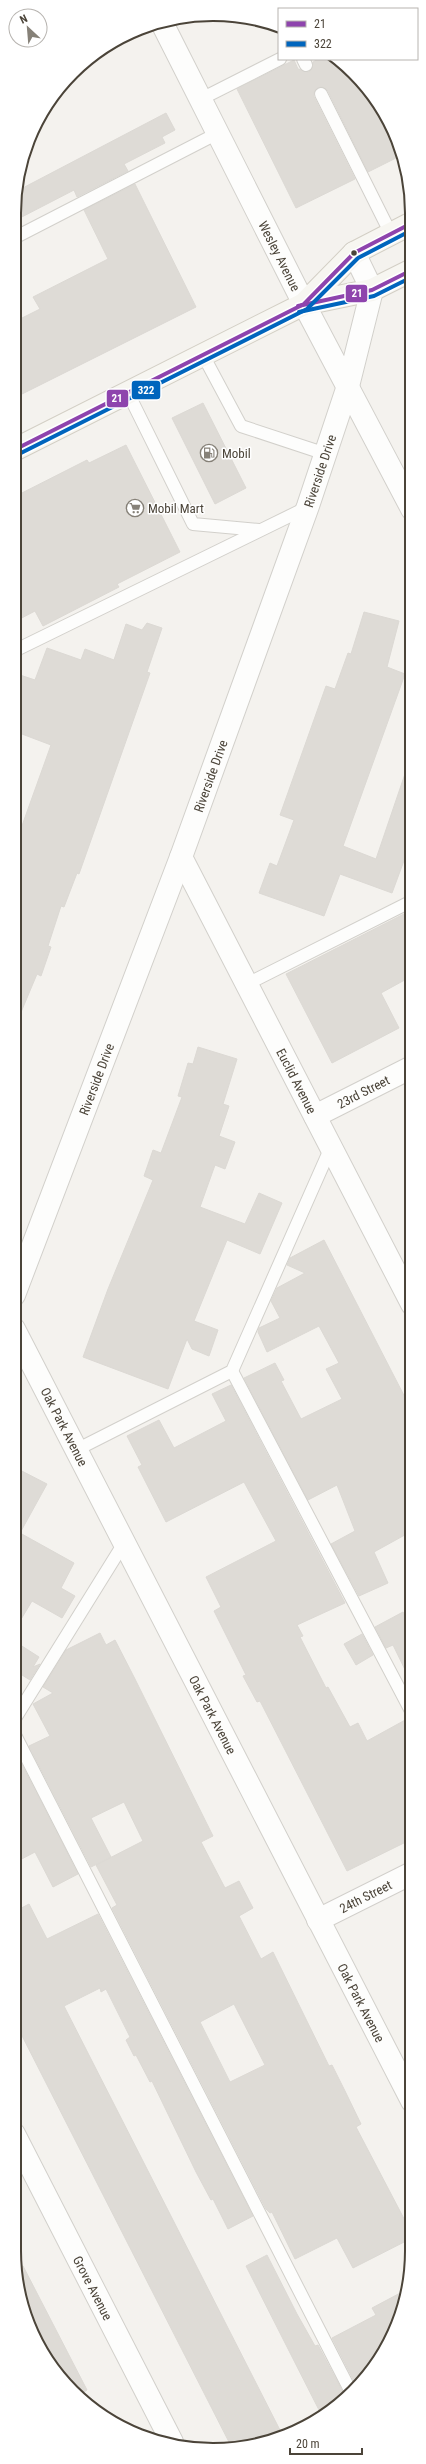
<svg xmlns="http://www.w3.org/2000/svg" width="426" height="2464" font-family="'Roboto Condensed',sans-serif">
  <rect width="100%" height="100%" fill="#f4f2ee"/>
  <g fill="#dedbd6" stroke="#dcd9d4" fill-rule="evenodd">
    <path d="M318 59H335L354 72 381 110 395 139 400 156 368 172 328 91 322 87 317 88 314 93V97L355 179 296 208 237 89 294 60 298 69 309 72 312 69 313 62Z"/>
    <path d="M166 113 175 130 162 137 165 143 124 164 128 171 77 197 74 190 14 221 17 191Z"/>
    <path d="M135 184 196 307 14 398V322L40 309 33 297 108 259 84 210Z"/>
    <path d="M203 403 246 488 215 504 172 418Z"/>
    <path d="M126 445 180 552 117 584 119 587 43 626 35 611 14 622V497L87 460 89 463Z"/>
    <path d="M364 612 399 621 387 667 405 674 343 846 376 859 407 768 412 769V839L392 893 340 874 324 916 259 893 270 863 277 866 294 820 280 815 326 686 335 689 348 653 351 654Z"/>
    <path d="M147 623 162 628 147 672 150 673 79 874 77 873 64 907 61 906 48 946 51 947 41 976 37 974 14 1029V848L51 745 14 731V673L35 680 47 648 81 660 85 649 114 660 126 624 142 630Z"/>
    <path d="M404 914 412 928V976L381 993 399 1028 332 1063 286 974Z"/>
    <path d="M198 1047 237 1059 223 1104 229 1106 219 1136 235 1142 225 1169 215 1165 200 1207 245 1224 259 1193 282 1203 260 1254 227 1240 194 1321 218 1330 209 1356 192 1349 187 1339 168 1389 83 1357 108 1289 153 1180 144 1176 153 1150 161 1153 182 1097 178 1096 188 1063 193 1064Z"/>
    <path d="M324 1240 412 1411V1531L374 1552 388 1583 359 1596 331 1544 355 1531 337 1485 308 1500 244 1378 275 1363 284 1380 281 1381 301 1419 342 1399 326 1369 339 1363 319 1326 267 1352 258 1332 259 1328 280 1318 271 1301 277 1288 305 1273 287 1265 290 1258Z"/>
    <path d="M231 1385 345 1603 297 1625 303 1636 300 1637 326 1688 328 1687 350 1727 358 1723 367 1741 407 1719 412 1720V1839L347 1871 260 1701 257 1702 243 1676 246 1675 214 1611 221 1607 206 1577 276 1541 244 1482 166 1522 138 1467 142 1465 127 1436 159 1420 174 1448 226 1421 212 1394Z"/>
    <path d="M14 1467 47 1484 20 1533 74 1563 61 1588 75 1596 62 1618 32 1601 14 1631Z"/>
    <path d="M403 1612 412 1630V1684L393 1645 386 1648 375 1627Z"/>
    <path d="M100 1633 106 1645 115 1640 135 1679 213 1836 201 1842 225 1888 239 1881 253 1908 239 1916 261 1959 273 1952 329 2066 332 2065 345 2091 361 2124 356 2127 412 2234V2238L353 2268 337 2238 295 2259 272 2212 270 2213 266 2209 112 1908 117 1905 96 1865 143 1841 124 1802 91 1818 111 1857 91 1867 29 1746 50 1736 33 1704 53 1693 43 1687 66 1650ZM234 2004 265 2065 230 2082 200 2022Z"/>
    <path d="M362 1634 373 1655 356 1665 344 1644Z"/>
    <path d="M14 1641 39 1657 33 1667 40 1664 30 1680 14 1670Z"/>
    <path d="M16 1753 78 1874 53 1887 35 1852 14 1863Z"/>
    <path d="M29 1904 47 1939 98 1914 253 2216 228 2229 213 2199 211 2200 196 2172 152 2081 150 2082 136 2055 134 2056 126 2040 130 2037 106 1989 101 1992 100 1988 64 2006 283 2436 277 2439 231 2446 14 2020V1912Z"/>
    <path d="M267 2255 297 2314 315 2346 318 2345 346 2398 321 2414 246 2266Z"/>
    <path d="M23 2266 87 2390 78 2396 72 2392 29 2327 17 2268Z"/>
    <path d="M404 2291 392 2339 356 2385 332 2338 376 2315 372 2308Z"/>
  </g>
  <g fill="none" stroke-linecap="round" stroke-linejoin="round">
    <defs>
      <g id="service">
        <path d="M303 59 306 65"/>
        <path d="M321 94 391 234"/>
        <path d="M201 99 280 59"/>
        <path d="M14 238 218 133"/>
        <path d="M203 355 241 426 326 454"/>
        <path d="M128 393 193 524 259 530"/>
        <path d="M14 651 308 507"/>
        <path d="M247 984 410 902 412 898"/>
        <path d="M232 1371 412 1713"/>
        <path d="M76 1450 232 1371 331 1147"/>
        <path d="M14 1720 124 1543"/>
        <path d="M14 1733 351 2392"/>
      </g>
      <g id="minor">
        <path id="s1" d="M162 23 304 304 412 509"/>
        <path id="s2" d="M181 857 412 1304"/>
        <path id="s3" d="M315 1116 412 1067"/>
        <path id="s4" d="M318 1920 412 1873"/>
        <path id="s5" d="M14 2134 172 2442"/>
      </g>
      <g id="tertiary">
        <path id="s6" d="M14 1295 181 857 308 506 348 386 372 290 354 253"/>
        <path id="s7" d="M14 1329 412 2101"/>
      </g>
      <g id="secondary">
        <path d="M304 304 354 253 412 223"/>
        <path d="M14 450 304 304 372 290 412 270"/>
      </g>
    </defs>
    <use href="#service" stroke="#d2d0cb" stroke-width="14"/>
    <use href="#minor" stroke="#d2d0cb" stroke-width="24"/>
    <use href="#tertiary" stroke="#d2d0cb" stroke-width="24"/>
    <use href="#secondary" stroke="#d3cfc5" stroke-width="24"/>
    <use href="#service" stroke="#fdfdfc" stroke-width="12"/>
    <use href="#minor" stroke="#fdfdfc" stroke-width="22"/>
    <use href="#tertiary" stroke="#fdfdfc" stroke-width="22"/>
    <use href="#secondary" stroke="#f7f6f1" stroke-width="22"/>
    <defs>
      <g id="bus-1">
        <path d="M298 306 372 290 412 270"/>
        <path d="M14 450 304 304 354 253 412 223"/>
      </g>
      <g id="bus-2">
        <path d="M299 312 374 296 412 277"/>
        <path d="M17 455 307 309 358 258 412 230"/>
      </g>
    </defs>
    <use href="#bus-1" stroke="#fff" stroke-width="7"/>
    <use href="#bus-2" stroke="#fff" stroke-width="7"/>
    <use href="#bus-1" stroke="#8e44ad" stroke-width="4"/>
    <use href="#bus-2" stroke="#0065bd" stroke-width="4"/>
  </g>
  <defs>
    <symbol id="fuel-ring" viewBox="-11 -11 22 22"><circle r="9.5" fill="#fff" stroke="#868178" stroke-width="1.5"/><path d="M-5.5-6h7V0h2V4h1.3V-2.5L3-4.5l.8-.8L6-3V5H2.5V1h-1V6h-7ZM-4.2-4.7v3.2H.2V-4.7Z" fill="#868178"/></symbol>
    <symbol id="supermarket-ring" viewBox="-11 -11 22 22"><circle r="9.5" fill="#fff" stroke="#868178" stroke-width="1.5"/><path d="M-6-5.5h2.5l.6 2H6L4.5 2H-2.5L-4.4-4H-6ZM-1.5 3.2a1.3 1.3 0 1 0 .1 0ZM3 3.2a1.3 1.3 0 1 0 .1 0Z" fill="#868178"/></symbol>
  </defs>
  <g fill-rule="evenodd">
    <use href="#fuel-ring" x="199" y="443" width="20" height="20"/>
    <use href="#supermarket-ring" x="125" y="498" width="20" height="20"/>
  </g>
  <circle fill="#4b4439" stroke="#fff" stroke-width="1.5" cx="354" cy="253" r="3.5"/>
  <g text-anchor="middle" stroke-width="3" stroke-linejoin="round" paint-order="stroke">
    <g font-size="13" fill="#4b4439" stroke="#fff">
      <text dy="5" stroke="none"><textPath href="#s1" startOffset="261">Wesley Avenue</textPath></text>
      <text dy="5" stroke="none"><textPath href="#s6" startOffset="879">Riverside Drive</textPath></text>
      <text dy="5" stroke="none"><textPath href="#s6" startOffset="555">Riverside Drive</textPath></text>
      <text dy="5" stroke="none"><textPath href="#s6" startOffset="231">Riverside Drive</textPath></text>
      <text dy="5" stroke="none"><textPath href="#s2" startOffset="252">Euclid Avenue</textPath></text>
      <text dy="5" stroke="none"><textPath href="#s3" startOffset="54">23rd Street</textPath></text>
      <text dy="5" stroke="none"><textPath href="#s7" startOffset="110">Oak Park Avenue</textPath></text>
      <text dy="5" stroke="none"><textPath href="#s7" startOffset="434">Oak Park Avenue</textPath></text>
      <text dy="5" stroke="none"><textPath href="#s4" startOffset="53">24th Street</textPath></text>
      <text dy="5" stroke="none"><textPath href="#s7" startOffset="758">Oak Park Avenue</textPath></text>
      <text dy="5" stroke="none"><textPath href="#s5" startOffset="173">Grove Avenue</textPath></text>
    </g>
    <g font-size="13" fill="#4b4439" stroke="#fff" text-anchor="start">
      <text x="222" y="458">Mobil</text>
      <text x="148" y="513">Mobil Mart</text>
    </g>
  </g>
  <path d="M0 0H426V2464H0ZM213 21H213A192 192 0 0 1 405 213V2251A192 192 0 0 1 213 2443H213A192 192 0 0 1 21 2251V213A192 192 0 0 1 213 21Z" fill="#fff" fill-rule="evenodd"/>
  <path fill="none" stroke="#4b4439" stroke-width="2" d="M213 21H213A192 192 0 0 1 405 213V2251A192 192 0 0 1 213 2443H213A192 192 0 0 1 21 2251V213A192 192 0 0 1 213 21Z"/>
  <g stroke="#fff" stroke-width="1.5">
    <rect x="345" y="284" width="23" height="19" rx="4" fill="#8e44ad"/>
    <rect x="131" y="380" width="30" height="20" rx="4" fill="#0065bd"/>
    <rect x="106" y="389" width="23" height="19" rx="4" fill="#8e44ad"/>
  </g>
  <g font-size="11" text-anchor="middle" font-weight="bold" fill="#fff">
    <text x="357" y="297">21</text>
    <text x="146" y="394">322</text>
    <text x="117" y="402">21</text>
  </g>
  <rect x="278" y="8" width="140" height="52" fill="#ffffff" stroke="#b7b4b0"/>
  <rect x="286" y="21" width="20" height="6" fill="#8e44ad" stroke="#b7b4b0"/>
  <text x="314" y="28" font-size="12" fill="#4b4439">21</text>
  <rect x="286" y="41" width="20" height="6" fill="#0065bd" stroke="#b7b4b0"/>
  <text x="314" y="48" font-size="12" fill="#4b4439">322</text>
  <g transform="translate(28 28) rotate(334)"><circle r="19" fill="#ffffff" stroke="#b7b4b0"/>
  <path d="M0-3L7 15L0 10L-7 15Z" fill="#868178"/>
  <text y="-6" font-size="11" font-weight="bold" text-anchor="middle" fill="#4b4439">N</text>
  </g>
  <path d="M290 2448v6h72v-6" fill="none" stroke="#4b4439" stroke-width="2"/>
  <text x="296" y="2448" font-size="12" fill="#4b4439" stroke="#ffffff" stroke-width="3" paint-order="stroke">20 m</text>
</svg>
